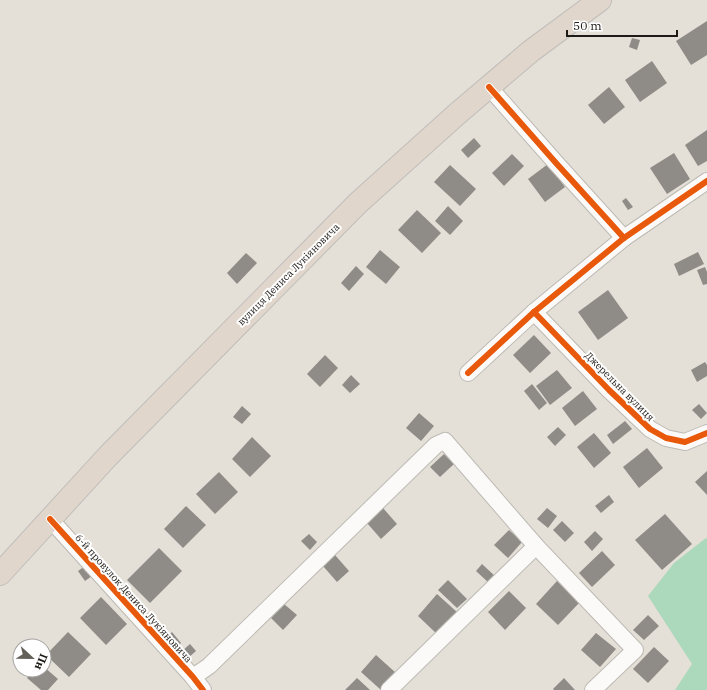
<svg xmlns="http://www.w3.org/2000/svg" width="707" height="690" font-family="'IBM Plex Serif',serif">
  <rect width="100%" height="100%" fill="#e4e0d8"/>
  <path fill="#acd8bb" d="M706 538 707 539V690H675L692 664 648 596 674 563Z"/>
  <g fill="#8f8c87">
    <path d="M707 21V55L691 65 676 41Z"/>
    <path d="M632 38 640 40 637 50 629 47Z"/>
    <path d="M652 61 667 83 640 102 625 80Z"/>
    <path d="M609 87 625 107 604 124 588 105Z"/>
    <path d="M707 130V161L698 166 685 145Z"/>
    <path d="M474 138 481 146 468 158 461 150Z"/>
    <path d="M674 153 690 179 667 194 650 168Z"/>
    <path d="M512 154 524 166 504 186 492 173Z"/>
    <path d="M548 164 565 187 545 202 528 179Z"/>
    <path d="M450 165 476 189 460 206 434 182Z"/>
    <path d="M626 198 633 207 628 210 622 201Z"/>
    <path d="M448 206 463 221 450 235 435 221Z"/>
    <path d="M417 210 441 233 422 253 398 230Z"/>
    <path d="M380 250 400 267 386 284 366 267Z"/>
    <path d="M698 252 704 264 679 276 674 264Z"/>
    <path d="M246 253 257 263 237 284 227 273Z"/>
    <path d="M356 266 364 274 349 291 341 283Z"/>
    <path d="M705 267 707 272V284L703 285 697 270Z"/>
    <path d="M608 290 628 318 598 340 578 312Z"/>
    <path d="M534 335 551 353 530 373 513 355Z"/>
    <path d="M325 355 338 368 320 387 307 374Z"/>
    <path d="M705 362 707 365V376L697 382 691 370Z"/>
    <path d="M557 370 572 388 550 405 536 386Z"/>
    <path d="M351 375 360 384 350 393 342 385Z"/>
    <path d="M532 384 547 403 539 410 524 391Z"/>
    <path d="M583 391 597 409 575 426 562 408Z"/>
    <path d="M699 404 707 413 701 419 692 410Z"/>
    <path d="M242 406 251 414 242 424 233 417Z"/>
    <path d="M419 413 434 426 421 441 406 428Z"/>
    <path d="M625 421 632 429 613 444 607 435Z"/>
    <path d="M558 427 566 435 555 446 547 437Z"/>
    <path d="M594 433 611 453 594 468 577 447Z"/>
    <path d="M252 437 271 456 250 477 232 459Z"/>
    <path d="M647 448 663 468 639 488 623 467Z"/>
    <path d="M444 454 454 464 440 477 430 467Z"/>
    <path d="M707 471V495L695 482Z"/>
    <path d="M219 472 238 492 215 514 196 494Z"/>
    <path d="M609 495 614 502 601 513 595 506Z"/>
    <path d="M186 506 206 525 183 548 164 529Z"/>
    <path d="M383 508 397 524 381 539 367 523Z"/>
    <path d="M547 508 557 516 548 528 537 519Z"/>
    <path d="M665 514 692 544 662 570 635 540Z"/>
    <path d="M562 521 574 533 565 542 553 530Z"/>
    <path d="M509 530 522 542 508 558 494 545Z"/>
    <path d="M595 531 603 539 592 551 584 542Z"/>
    <path d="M309 534 317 542 310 550 301 541Z"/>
    <path d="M159 548 182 571 150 603 127 580Z"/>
    <path d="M602 551 615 565 592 587 579 573Z"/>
    <path d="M335 555 349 571 337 582 323 566Z"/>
    <path d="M482 564 496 577 490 584 476 571Z"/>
    <path d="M85 566 92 576 85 581 78 571Z"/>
    <path d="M448 580 467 599 457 608 438 590Z"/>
    <path d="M557 581 580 602 558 625 536 604Z"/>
    <path d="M509 591 526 608 505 630 488 612Z"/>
    <path d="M437 594 458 613 438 635 418 616Z"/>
    <path d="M101 597 127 624 106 645 80 618Z"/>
    <path d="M284 604 297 615 283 630 271 618Z"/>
    <path d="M648 615 659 626 644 640 633 630Z"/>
    <path d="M68 632 91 654 69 677 46 655Z"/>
    <path d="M172 632 181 643 179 645 170 634Z"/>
    <path d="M596 633 616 649 600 667 581 650Z"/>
    <path d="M190 644 196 651 188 658 182 651Z"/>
    <path d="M654 647 669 661 648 683 633 669Z"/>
    <path d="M376 655 396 673 381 690 361 672Z"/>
    <path d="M44 667 58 679 48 690H41L27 678 34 670H44Z"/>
    <path d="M357 678 370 690H345Z"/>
    <path d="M564 678 575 690H554L553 689Z"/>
  </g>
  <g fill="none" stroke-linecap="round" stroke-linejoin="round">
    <defs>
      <g id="minor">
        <path d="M489 87 556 163 624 238"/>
        <path d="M534 312 609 390 650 429 666 438 685 442 707 433"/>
        <path d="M468 373 534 312 624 238 707 181"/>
        <path d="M50 519 193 677 203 690"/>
        <path d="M193 677 209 666 436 445 445 441 536 546 635 650 593 690"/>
        <path d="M389 690 536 546"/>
      </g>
      <path id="highway" d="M0 574 108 456 358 203 457 114 531 51 600 0"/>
    </defs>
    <use href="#minor" stroke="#bdbab3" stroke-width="18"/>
    <use href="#highway" stroke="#c0bdb9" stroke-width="24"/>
    <use href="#minor" stroke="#fbfaf9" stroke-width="16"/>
    <use href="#highway" stroke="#e0d6cc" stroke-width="22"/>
    <defs>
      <g id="cycleway">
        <path d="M489 87 556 163 624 238"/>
        <path d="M534 312 609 390 650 429 666 438 685 442 707 433"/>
        <path d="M468 373 534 312 624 238 707 181"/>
        <path d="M50 519 193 677 203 690"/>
      </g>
    </defs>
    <use href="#cycleway" stroke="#fff" stroke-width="8"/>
    <use href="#cycleway" stroke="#e8590c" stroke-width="6"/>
  </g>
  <g text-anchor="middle" stroke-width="4" stroke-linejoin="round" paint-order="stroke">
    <g font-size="10" fill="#1e1a15" stroke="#fff">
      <text transform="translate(288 274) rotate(-45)" y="4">вулиця Дениса Лукіяновича</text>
      <text transform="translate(620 386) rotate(45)" y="4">Джерельна вулиця</text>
      <text transform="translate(134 598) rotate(48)" y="4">6-й провулок Дениса Лукіяновича</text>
    </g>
  </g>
  <g transform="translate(32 658) rotate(112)"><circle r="19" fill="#ffffff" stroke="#a5a3a1"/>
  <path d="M0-3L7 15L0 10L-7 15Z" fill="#635f59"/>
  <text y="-6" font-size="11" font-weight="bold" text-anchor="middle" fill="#1e1a15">Пн</text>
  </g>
  <path d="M567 30v6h110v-6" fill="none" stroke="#1e1a15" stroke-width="2"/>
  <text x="573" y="30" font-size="12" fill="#1e1a15" stroke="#ffffff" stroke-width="3" paint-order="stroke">50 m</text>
</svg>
